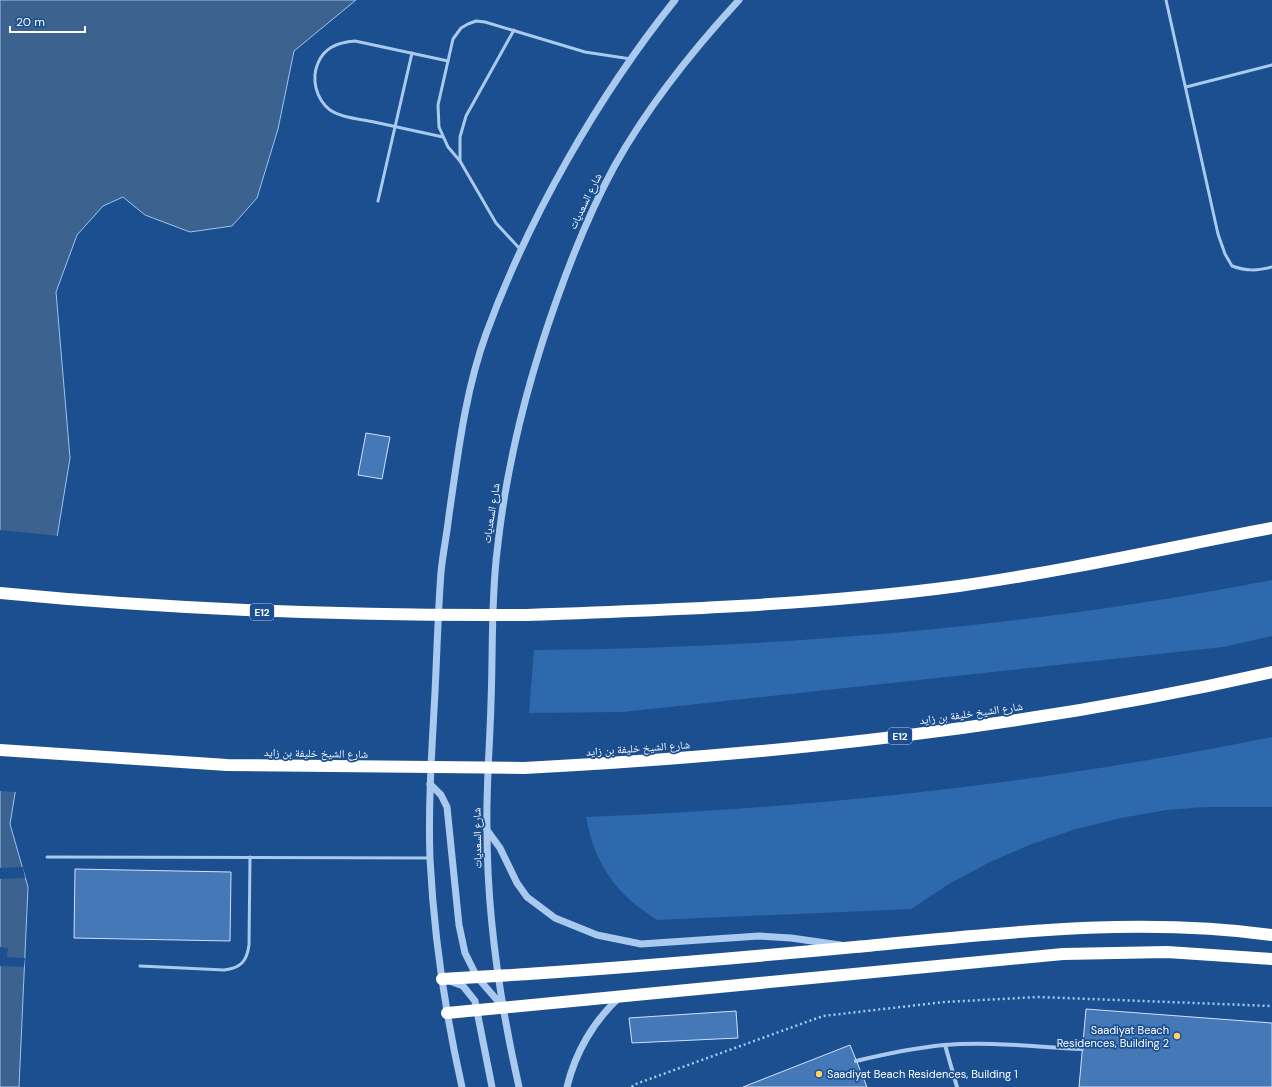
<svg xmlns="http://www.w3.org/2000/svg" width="1272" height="1087" font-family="'DM Sans','Noto Naskh Arabic',sans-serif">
  <rect width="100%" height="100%" fill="#1b4f8f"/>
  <g fill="#2e69ad">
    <path d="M1272 580V636L1223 647 623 712 529 713 534 650C782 648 1029 627 1272 580Z"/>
    <path d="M1272 737V807H1206L1166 810 1121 818 1076 829 1032 844 990 862 949 884 911 909 657 920C616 894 595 865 586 817 816 808 1046 783 1272 737Z"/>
  </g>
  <path fill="#3c6290" stroke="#9cc4f0" d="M0 0H356L294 51 278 129 257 198 232 226 190 232 145 215 123 197 103 206 77 235 56 292 70 458 10 824 28 887 19 1087H0Z"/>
  <g fill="#1b4f8f">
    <path d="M0 530 59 536 17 792 0 791Z"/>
    <path d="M23 867 25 878 0 879V868Z"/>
    <path d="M0 947 8 948 7 957 25 958 24 967 0 966Z"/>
  </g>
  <g fill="#4478b7" stroke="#cfe3fa">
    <path d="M366 433 390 437 382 479 358 475Z"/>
    <path d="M75 869 231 872 230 941 74 938Z"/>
    <path d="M1086 1009 1272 1023V1087H1079Z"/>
    <path d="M736 1011 738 1038 632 1043 629 1018Z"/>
    <path d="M850 1045 867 1087H743Z"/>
  </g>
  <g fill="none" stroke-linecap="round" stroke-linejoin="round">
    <path stroke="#a9c9ee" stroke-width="2.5" stroke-dasharray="2 3" stroke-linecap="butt" d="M632 1087 633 1085 823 1016 944 1002 1039 997 1272 1006"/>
    <g stroke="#a9c9ee" stroke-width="3">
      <path d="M1166 0 1218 234 1225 254 1232 266C1246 271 1257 271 1272 267"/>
      <path d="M1186 87 1272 65"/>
      <path d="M443 137C420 132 397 127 374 122 360 119 342 118 330 110 316 99 311 79 318 63 324 48 339 42 355 41L448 61"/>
      <path d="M460 161V137L466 116 514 30"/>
      <path d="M378 201 412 53"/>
      <path d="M520 249 496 223 460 161 448 147 439 127 438 105 453 39 461 28 468 24 476 21 485 22 585 52 631 59"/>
      <path d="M47 857 430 858"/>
      <path d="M140 966 224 970C241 968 247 961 249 945L250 857"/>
    </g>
    <g stroke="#a9c9ee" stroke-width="4">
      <path d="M945 1045 957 1087"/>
      <path d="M856 1061C885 1054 914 1048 944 1045 989 1041 1036 1047 1082 1049"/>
    </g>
    <g stroke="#a9c9ee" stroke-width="7">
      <path d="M430 784 441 795 447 807 459 925 465 953 477 977 504 1008"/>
      <path d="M487 830 500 848 517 883 527 897 555 918 597 935 641 944 759 936 791 938 840 945"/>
      <path d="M450 981 463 986 475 1001 492 1087"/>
      <path d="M462 1087C445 1012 434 936 430 859 428 804 432 748 435 692 437 652 438 612 441 572 443 552 447 534 449 515 458 454 465 392 486 334 528 219 598 96 675 0"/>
      <path d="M519 1087C500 1003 487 915 487 829 486 787 490 744 491 702 493 653 491 600 497 552 506 466 528 380 557 299 573 254 591 209 614 167 648 106 692 51 739 0"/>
      <path d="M567 1087C575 1053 594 1020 620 997"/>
    </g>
    <g stroke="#fff" stroke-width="12">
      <path d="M525 615C670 610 816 605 959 586 1064 571 1168 548 1272 528"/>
      <path d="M524 768C775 755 1026 728 1272 672"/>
      <path d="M442 979C580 972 718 960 855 947 994 934 1133 916 1272 935"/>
      <path d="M447 1013 1063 954 1167 952 1272 959"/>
    </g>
    <g stroke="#fff" stroke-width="12">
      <path d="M0 593C175 610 349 616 525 615"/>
      <path d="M0 750 227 765 524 768"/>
    </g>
  </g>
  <g fill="#ffd166" stroke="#1b4f8f" stroke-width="1.5">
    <circle cx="1177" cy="1036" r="4"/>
    <circle cx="819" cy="1074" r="4"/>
  </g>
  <g text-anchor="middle" stroke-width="3.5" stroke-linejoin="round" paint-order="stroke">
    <g fill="#1b4f8f" stroke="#bbcadd" stroke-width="1">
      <rect x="250" y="604" width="24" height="16" rx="3"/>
      <rect x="888" y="728" width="24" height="16" rx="3"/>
    </g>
    <g font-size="10" font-weight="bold" fill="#fff">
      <text x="262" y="616">E12</text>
      <text x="900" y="740">E12</text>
    </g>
    <g font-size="11" fill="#fff" stroke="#1b4f8f">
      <text transform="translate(585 201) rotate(-64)" y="4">شارع السعديات</text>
      <text transform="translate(491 513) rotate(-81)" y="4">شارع السعديات</text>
      <text transform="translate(971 713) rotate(-8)" y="4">شارع الشيخ خليفة بن زايد</text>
      <text transform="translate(638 748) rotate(-4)" y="4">شارع الشيخ خليفة بن زايد</text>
      <text transform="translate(316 753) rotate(1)" y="4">شارع الشيخ خليفة بن زايد</text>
      <text transform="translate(477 838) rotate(-91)" y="4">شارع السعديات</text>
    </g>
    <g font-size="11" fill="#fff" stroke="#1b4f8f" text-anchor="end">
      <text x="1169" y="1034">Saadiyat Beach<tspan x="1169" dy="13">Residences, Building 2</tspan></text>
      <text x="827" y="1078" text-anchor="start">Saadiyat Beach Residences, Building 1</text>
    </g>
  </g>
  <path d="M10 26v6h75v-6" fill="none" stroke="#ffffff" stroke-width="2"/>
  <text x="16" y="26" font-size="12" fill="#ffffff" stroke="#1b4f8f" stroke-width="3" paint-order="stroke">20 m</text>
</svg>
